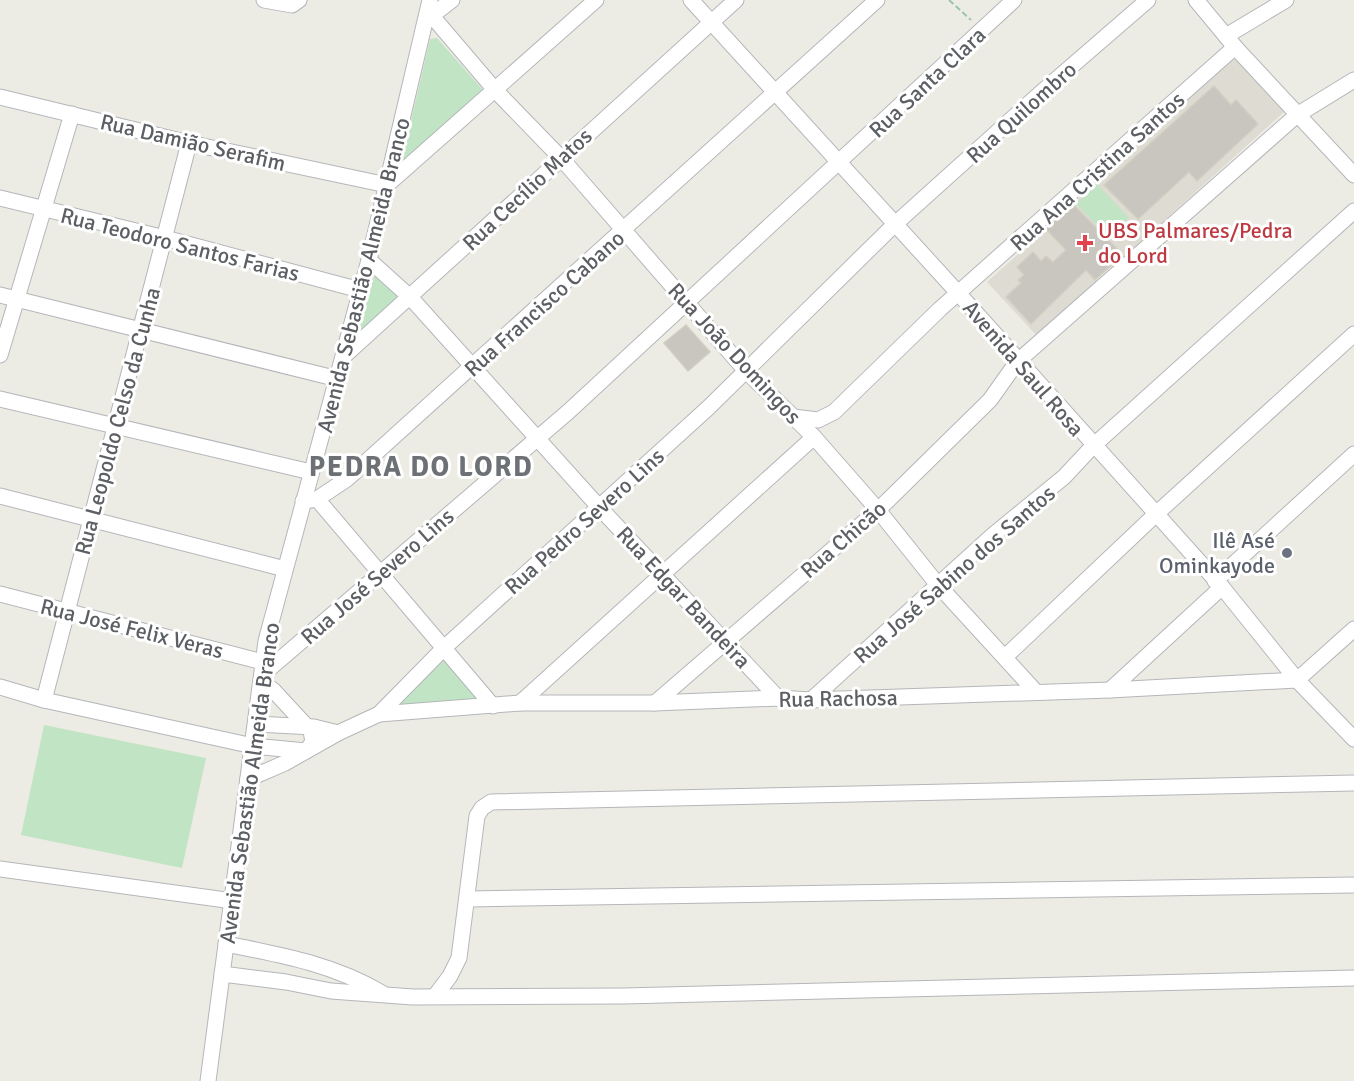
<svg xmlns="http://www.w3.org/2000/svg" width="1354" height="1081" font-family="Signika,sans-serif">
  <rect width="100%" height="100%" fill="#edece4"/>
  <g fill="#dddbd2">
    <path d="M1232 59 1238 60 1285 111 1124 257 1073 203Z"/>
    <path d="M1046 229 1098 282 1039 338 987 282Z"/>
  </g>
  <g fill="#c1e4c4">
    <path d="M437 38 483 90 405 162 402 159 430 39Z"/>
    <path d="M1097 184 1129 218 1109 237 1076 204Z"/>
    <path d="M375 273 401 296 356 340Z"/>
    <path d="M443 656 483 701 392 709Z"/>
    <path d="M44 725 206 758 182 868 21 835Z"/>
  </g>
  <g fill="#c9c6c0" stroke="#d2cec2" stroke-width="1.5">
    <path d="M1214 86 1231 105 1236 100 1258 124 1197 181 1189 172 1138 219 1104 185Z"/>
    <path d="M1073 204 1123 255 1095 280 1086 270 1031 324 1006 297 1021 283 1018 280 1024 275 1017 267 1033 252 1041 261 1046 256 1053 262 1066 250 1046 229Z"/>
    <path d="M686 325 710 352 688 371 664 343Z"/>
  </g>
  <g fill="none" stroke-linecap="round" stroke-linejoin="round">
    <defs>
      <g id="minor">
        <path d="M264 0 292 5 299 0"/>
        <path d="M691 0 959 294 1222 587 1297 680 1354 739"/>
        <path d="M1196 0 1235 47 1354 175"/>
        <path d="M432 16 495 90 561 158 746 371 814 437 878 510 938 585 1036 692"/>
        <path d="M426 20 452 0"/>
        <path d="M1226 36 1286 0"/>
        <path d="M0 97 189 143 387 185 596 0"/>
        <path d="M0 198 165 238 360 290"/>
        <path d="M369 260 410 297 599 507 778 698"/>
        <path d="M0 295 338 379"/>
        <path d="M0 355 72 114"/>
        <path d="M343 357 736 0"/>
        <path d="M0 399 311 472"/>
        <path d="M793 417 818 420 834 412 940 309 1235 47"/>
        <path d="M0 496 285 569"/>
        <path d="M317 499 493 706"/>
        <path d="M303 501 317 499 347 479 877 0"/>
        <path d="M1215 581 1354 454"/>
        <path d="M0 594 263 662"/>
        <path d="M1005 657 1155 515 1354 334"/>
        <path d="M262 675 568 412 1014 0"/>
        <path d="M0 687 44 700 253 746 306 751 313 742 311 731 274 691 261 681"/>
        <path d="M1110 690 1222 587"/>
        <path d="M44 700 189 143"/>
        <path d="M811 700 993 535 1064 477 1093 446 1354 211"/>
        <path d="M520 703 814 437"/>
        <path d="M655 703 878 510 990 400 1017 362 1297 115 1354 80"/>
        <path d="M379 714 520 703H655L778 698 811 700 1110 690 1297 680 1354 629"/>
        <path d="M256 724 314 727 338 733"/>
        <path d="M248 779 285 763 338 733 379 714 445 647 708 408 894 225 1044 90 1148 0"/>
        <path d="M0 869 233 901"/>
        <path d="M468 899 1354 885"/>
        <path d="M226 944C281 955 333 964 382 993"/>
        <path d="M222 974 286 982 331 991 413 997 623 996 1354 978"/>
        <path d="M435 996 450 976 459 958 477 816 482 808 491 802 1354 783"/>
        <path d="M208 1081 266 641 369 260 430 0"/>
      </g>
    </defs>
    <use href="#minor" stroke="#b4b6ba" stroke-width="17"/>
    <path stroke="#9bc4aa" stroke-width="2" stroke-dasharray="6 3" stroke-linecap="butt" d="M949 0 971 20"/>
    <use href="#minor" stroke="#fff" stroke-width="15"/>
  </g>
  <path fill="#e0444e" stroke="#fff" stroke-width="2" d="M1082 234h6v6h6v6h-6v6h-6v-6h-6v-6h6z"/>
  <circle fill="#6b7280" stroke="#fff" stroke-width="2" cx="1287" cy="553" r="6"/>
  <g text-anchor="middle" stroke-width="6" stroke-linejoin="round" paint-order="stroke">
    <g font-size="22" fill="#5c5f63" stroke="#fff">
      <text transform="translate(927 82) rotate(-43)" y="8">Rua Santa Clara</text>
      <text transform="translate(1021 112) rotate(-42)" y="8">Rua Quilombro</text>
      <text transform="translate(193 142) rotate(13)" y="8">Rua Damião Serafim</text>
      <text transform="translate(1097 171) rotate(-42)" y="8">Rua Ana Cristina Santos</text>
      <text transform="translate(527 189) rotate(-43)" y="8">Rua Cecílio Matos</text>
      <text transform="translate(180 244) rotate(14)" y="8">Rua Teodoro Santos Farias</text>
      <text transform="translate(363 275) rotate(-76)" y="8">Avenida Sebastião Almeida Branco</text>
      <text transform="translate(544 303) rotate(-42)" y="8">Rua Francisco Cabano</text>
      <text transform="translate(735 353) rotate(47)" y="8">Rua João Domingos</text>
      <text transform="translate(1024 368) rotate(49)" y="8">Avenida Saul Rosa</text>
      <text transform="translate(117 421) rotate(-75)" y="8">Rua Leopoldo Celso da Cunha</text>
      <text transform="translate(584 521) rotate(-42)" y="8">Rua Pedro Severo Lins</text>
      <text transform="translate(843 539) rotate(-41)" y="8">Rua Chicão</text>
      <text transform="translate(954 574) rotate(-41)" y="8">Rua José Sabino dos Santos</text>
      <text transform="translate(377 576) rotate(-41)" y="8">Rua José Severo Lins</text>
      <text transform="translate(684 597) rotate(47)" y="8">Rua Edgar Bandeira</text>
      <text transform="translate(132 628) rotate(14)" y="8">Rua José Felix Veras</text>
      <text transform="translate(838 698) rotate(-1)" y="8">Rua Rachosa</text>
      <text transform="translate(249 783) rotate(-82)" y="8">Avenida Sebastião Almeida Branco</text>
    </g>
    <g font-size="22" fill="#be3a42" stroke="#fff" text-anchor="start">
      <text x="1098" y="238">UBS Palmares/Pedra<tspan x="1098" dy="25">do Lord</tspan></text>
    </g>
    <g font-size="22" fill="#5b616d" stroke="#fff" text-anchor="end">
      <text x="1275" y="548">Ilê Asé<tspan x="1275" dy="25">Ominkayode</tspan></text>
    </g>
    <g font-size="28" font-weight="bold" letter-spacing="1.5" fill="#6d7075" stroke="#fff">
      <text x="421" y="476">PEDRA DO LORD</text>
    </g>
  </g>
</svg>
